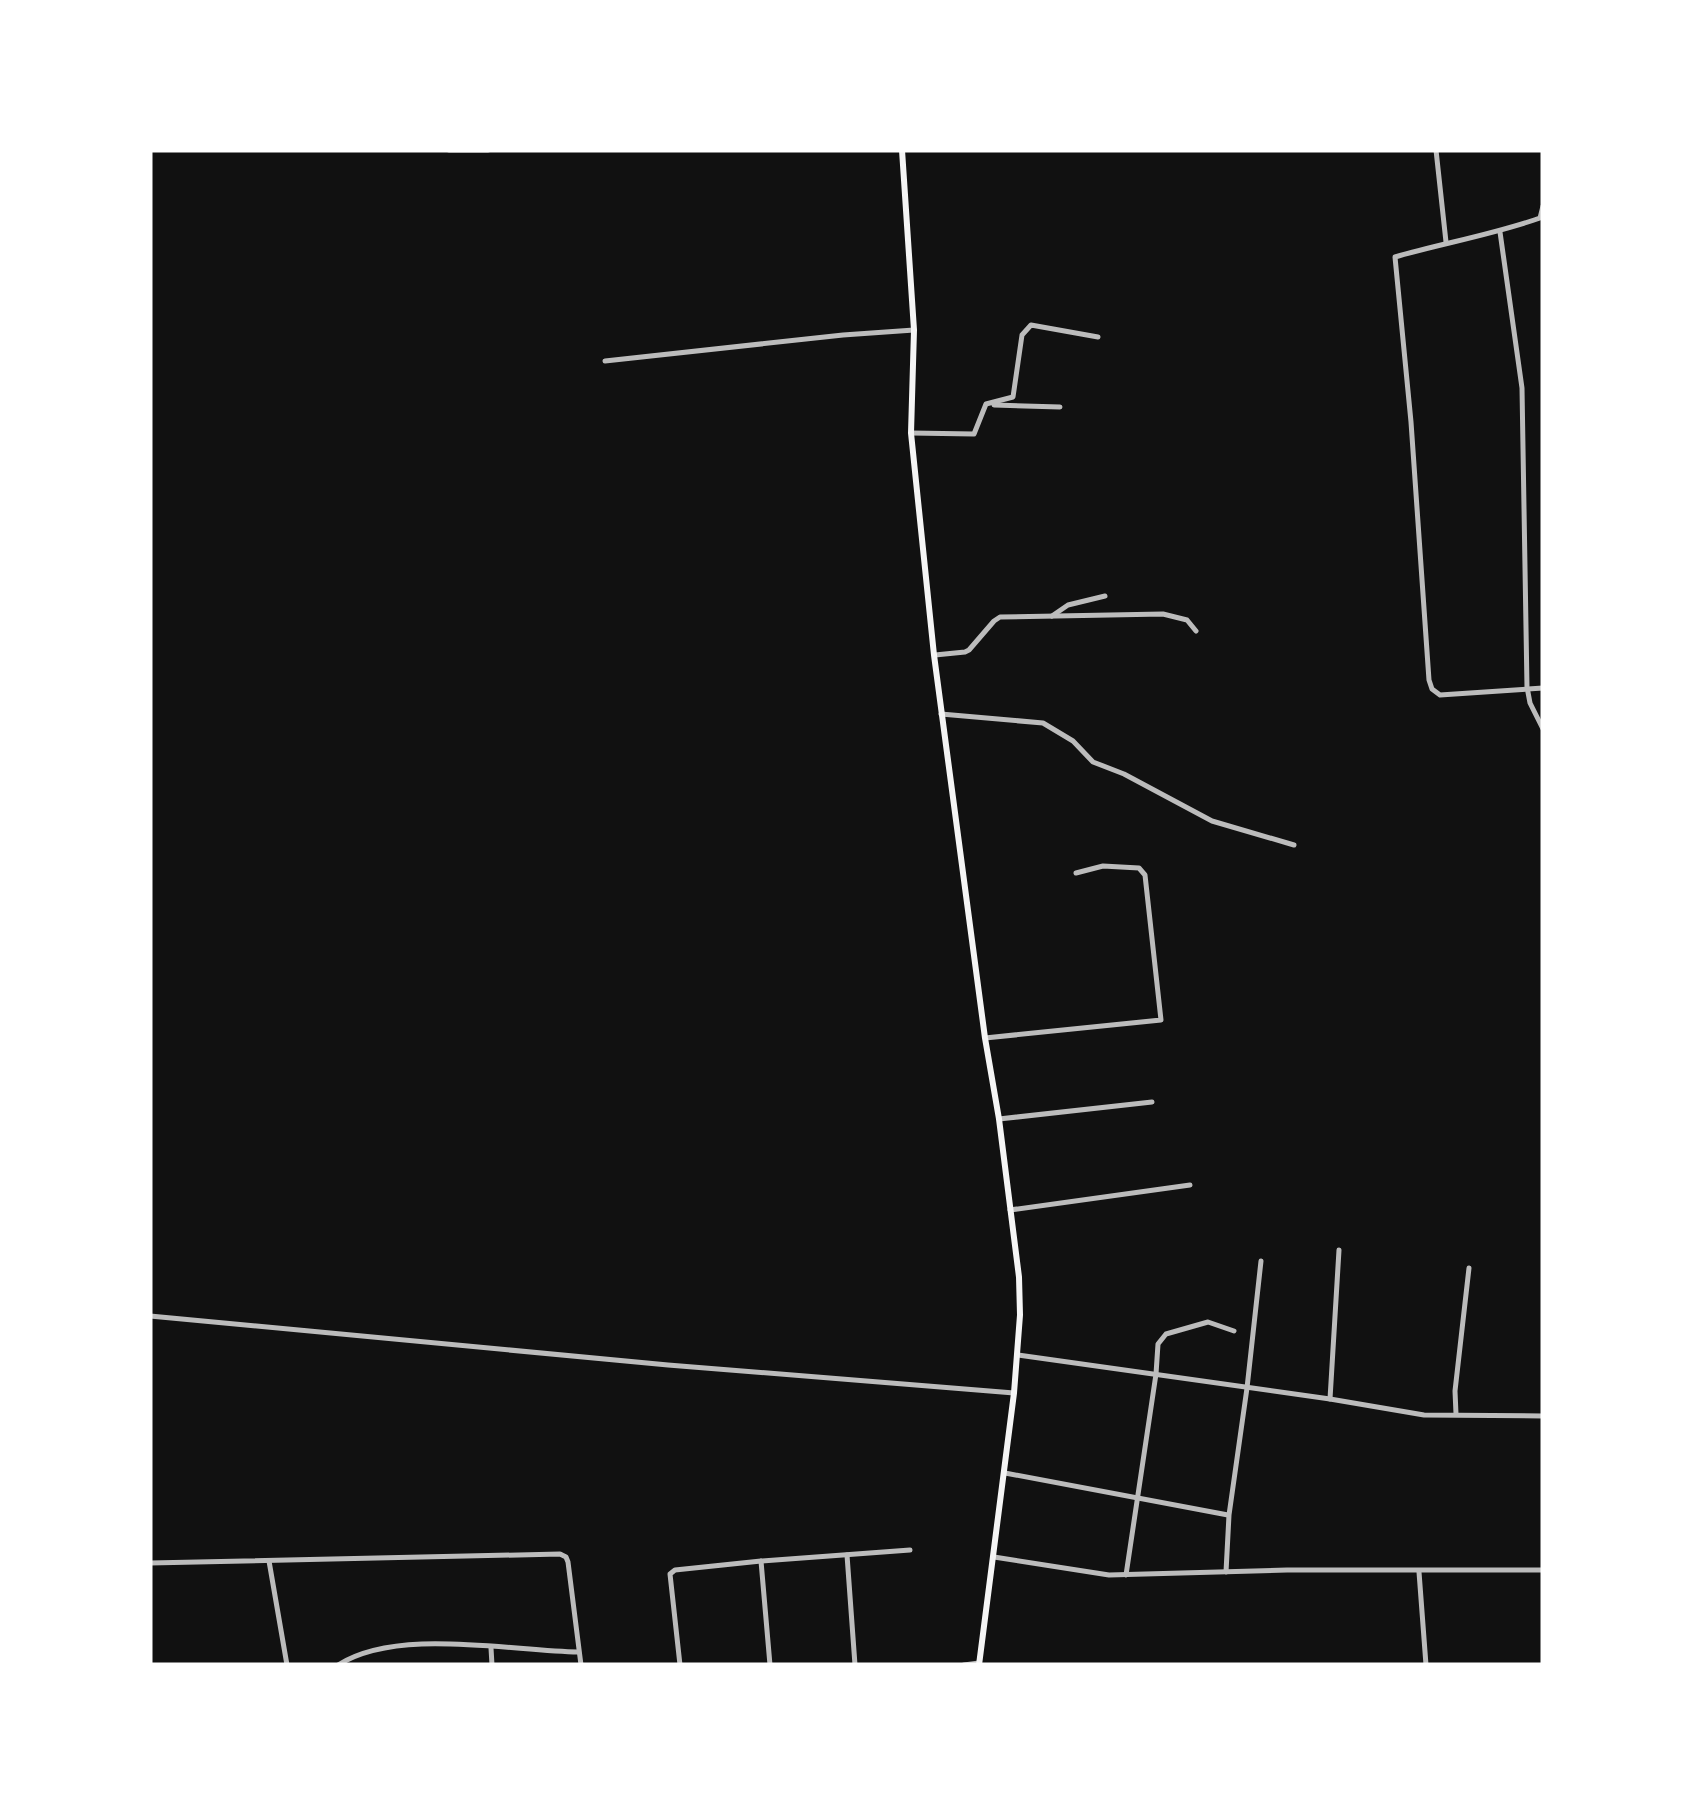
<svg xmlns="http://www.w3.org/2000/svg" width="1693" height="1815" font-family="Raleway,sans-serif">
  <rect width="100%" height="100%" fill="#111"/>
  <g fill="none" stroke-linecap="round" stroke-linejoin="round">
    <g stroke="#bcbcbc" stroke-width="5">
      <path d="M449 150H488"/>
      <path d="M1436 150 1446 242"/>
      <path d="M1543 206 1540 218C1492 235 1443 243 1395 257L1411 422 1429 680 1432 689 1440 695 1543 688"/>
      <path d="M1500 232 1522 388 1527 687 1530 703 1543 729"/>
      <path d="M605 361 843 335 914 330"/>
      <path d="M994 405 1060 407"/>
      <path d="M911 433 974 434 986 404 1013 397 1022 335 1031 325 1098 337"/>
      <path d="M1052 616 1068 605 1105 596"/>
      <path d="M935 655 965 652 969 650 994 621 1000 617 1163 614 1187 620 1196 631"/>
      <path d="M941 714 1043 723 1073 741 1093 762 1124 774 1212 821 1294 845"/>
      <path d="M985 1038 1161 1020 1145 875 1139 868 1103 866 1076 873"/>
      <path d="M999 1119 1152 1102"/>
      <path d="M1010 1210 1190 1185"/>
      <path d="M150 1316 668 1365 1014 1393"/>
      <path d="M1018 1355 1330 1399 1424 1415 1543 1416"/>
      <path d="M1330 1399 1339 1250"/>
      <path d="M1456 1414 1455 1391 1469 1268"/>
      <path d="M1005 1473 1228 1515"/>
      <path d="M847 1555 855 1665"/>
      <path d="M994 1557 1109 1575 1287 1570H1543"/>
      <path d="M269 1561 287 1665"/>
      <path d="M761 1561 770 1665"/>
      <path d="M150 1563 560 1554 566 1557 568 1562 581 1665"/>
      <path d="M1226 1572 1229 1515 1247 1388 1261 1261"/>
      <path d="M1419 1572 1426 1665"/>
      <path d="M1126 1575 1156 1374 1158 1344 1166 1334 1208 1322 1234 1331"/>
      <path d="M491 1648 492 1665"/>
      <path d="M338 1665C397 1627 510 1651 578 1652"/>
      <path d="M680 1665 670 1574 675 1570 761 1561 910 1550"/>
      <path d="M964 1665 979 1663"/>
    </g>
    <path stroke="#f5f5f5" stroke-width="6" d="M902 150 914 330 911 433 934 655 985 1038 999 1119 1019 1277 1020 1315 1014 1393 979 1665"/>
  </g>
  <rect width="1693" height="1815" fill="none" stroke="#ffffff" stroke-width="305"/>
</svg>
